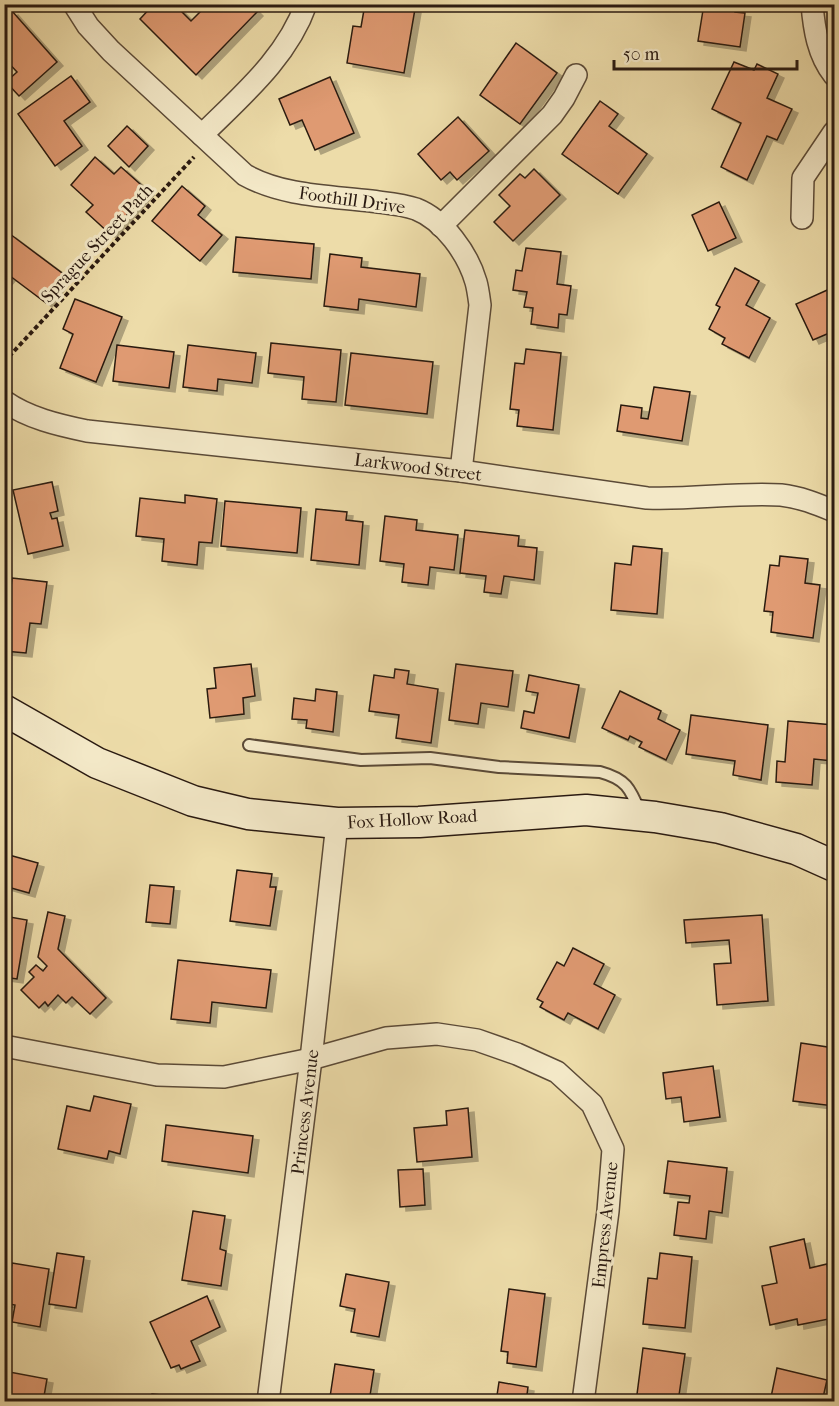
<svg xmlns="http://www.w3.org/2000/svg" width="839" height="1406" font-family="'IM FELL French Canon',serif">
  <defs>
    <filter id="shadow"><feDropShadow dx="6" dy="4" stdDeviation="0" flood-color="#0004"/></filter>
  </defs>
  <rect width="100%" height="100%" fill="#eddca9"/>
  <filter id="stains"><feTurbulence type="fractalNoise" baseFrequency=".00333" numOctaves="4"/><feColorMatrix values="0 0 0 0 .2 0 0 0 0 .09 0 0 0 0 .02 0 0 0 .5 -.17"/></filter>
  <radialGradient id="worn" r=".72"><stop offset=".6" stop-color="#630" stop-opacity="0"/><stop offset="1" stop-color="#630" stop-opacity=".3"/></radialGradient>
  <g fill="#df9a72" stroke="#2a1a11" stroke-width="1.5" filter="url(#shadow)">
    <path d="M154 4H174L191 21 208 4H249L257 12 196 75 140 19Z"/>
    <path d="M365 4H386L415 9 404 73 347 63 353 26 361 27Z"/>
    <path d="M704 4H736L735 12 745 13 740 47 698 41Z"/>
    <path d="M12 11 57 62 19 96 6 82 17 72 4 58V18Z"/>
    <path d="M516 43 557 73 520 124 480 95Z"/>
    <path d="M734 62 754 70 757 64 778 74 767 98 792 109 777 140 767 136 747 180 721 167 741 123 712 109Z"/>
    <path d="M71 76 90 102 64 121 82 146 55 166 18 114Z"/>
    <path d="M330 77 354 133 315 150 302 120 290 125 279 99Z"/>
    <path d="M600 101 618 114 609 126 647 154 618 194 562 154Z"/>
    <path d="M458 117 489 151 457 180 450 172 441 180 418 154Z"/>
    <path d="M127 126 148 146 129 167 108 146Z"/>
    <path d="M95 157 114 174 121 167 148 191 110 234 86 212 93 205 71 185Z"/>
    <path d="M534 169 560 195 513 241 494 222 510 206 499 195 520 174 525 178Z"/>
    <path d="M182 186 205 206 198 215 222 235 200 261 152 221Z"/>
    <path d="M719 202 736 238 708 251 692 215Z"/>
    <path d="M10 234 66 276 46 303 10 276 4 283V241Z"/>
    <path d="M236 237 314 244 311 279 233 272Z"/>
    <path d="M526 248 561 252 557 284 571 286 567 315 559 314 558 328 531 324 533 308 524 307 527 292 513 290 516 270 522 271Z"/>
    <path d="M330 254 362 258 361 267 420 274 416 307 359 299 358 310 324 306Z"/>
    <path d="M735 268 759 281 746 305 770 318 749 358 722 344 725 338 709 329 720 307 716 305Z"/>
    <path d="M834 287V331L813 340 796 304Z"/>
    <path d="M75 299 122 317 96 382 60 368 73 334 63 329Z"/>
    <path d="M271 343 341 350 336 402 302 399 304 377 268 373Z"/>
    <path d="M117 345 174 352 169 388 113 381Z"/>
    <path d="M188 345 256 353 252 383 218 379 217 391 183 387Z"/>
    <path d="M526 349 561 353 553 430 517 426 519 410 510 409 515 363 524 364Z"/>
    <path d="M351 353 433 362 427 414 345 405Z"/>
    <path d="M654 387 690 392 682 441 617 431 621 405 642 408 641 418 648 419Z"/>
    <path d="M52 482 58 511 50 513 52 519 57 518 63 546 28 554 13 490Z"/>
    <path d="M185 495 217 499 212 543 199 542 197 565 162 561 164 539 136 536 140 498 185 503Z"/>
    <path d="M225 501 301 508 297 553 221 546Z"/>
    <path d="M316 509 347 512 346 520 363 522 359 565 311 560Z"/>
    <path d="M385 516 417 520 416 530 458 535 454 570 430 567 428 585 402 582 404 564 380 561Z"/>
    <path d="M465 530 519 536 518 546 537 548 534 580 504 576 501 594 484 592 486 576 460 573Z"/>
    <path d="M633 546 662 549 657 614 611 610 615 563 631 565Z"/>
    <path d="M780 556 808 559 805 583 820 585 813 638 771 632 773 612 764 611 770 565 779 566Z"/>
    <path d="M12 578 47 582 41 624 30 623 26 653 4 651V614L8 615Z"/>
    <path d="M251 664 255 696 243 698 244 714 210 718 207 689 216 688 214 668Z"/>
    <path d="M456 664 513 671 508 707 481 703 478 724 449 720Z"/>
    <path d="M395 669 409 671 407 684 438 689 431 743 396 738 399 715 369 711 374 675 394 678Z"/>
    <path d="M529 675 579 685 569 738 521 728 524 711 534 713 538 693 526 691Z"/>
    <path d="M316 689 337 692 333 732 306 728 307 720 292 719 294 698 315 701Z"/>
    <path d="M620 691 661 711 658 719 680 730 666 760 639 747 642 742 630 736 628 740 602 728Z"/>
    <path d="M691 715 768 725 761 780 733 775 735 761 686 754Z"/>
    <path d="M788 721 834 725 833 761 814 759 812 785 776 782 777 761 785 762Z"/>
    <path d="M9 855 38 863 29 893 4 886V872Z"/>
    <path d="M237 870 272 874 270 887H276L270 926 230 921Z"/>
    <path d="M150 885 174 887 170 924 146 922Z"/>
    <path d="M48 912 65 916 58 949 106 998 90 1014 72 997 66 1003 58 995 48 1006 45 1002 39 1008 21 990 34 977 29 972 36 965 43 971 47 966 38 957Z"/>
    <path d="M762 915 768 1001 717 1005 714 964 731 963 729 940 686 943 684 920Z"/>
    <path d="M4 916 27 920 17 979 4 977Z"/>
    <path d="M573 948 604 964 594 984 615 995 598 1029 568 1013 564 1020 540 1007 543 1002 537 999 557 962 564 966Z"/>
    <path d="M178 960 271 970 266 1008 212 1002 210 1023 171 1019Z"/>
    <path d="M801 1043 834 1048 833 1075 834 1076V1106L793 1101Z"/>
    <path d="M713 1066 720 1117 684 1122 681 1097 666 1099 663 1073Z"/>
    <path d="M94 1096 131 1104 120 1154 109 1151 107 1159 58 1149 67 1106 90 1111Z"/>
    <path d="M468 1108 472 1157 417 1162 414 1128 447 1125 446 1111Z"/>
    <path d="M166 1125 253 1136 248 1173 162 1161Z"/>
    <path d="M668 1161 727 1168 722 1213 709 1211 706 1239 674 1235 678 1202 689 1203 690 1196 664 1193Z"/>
    <path d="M423 1169 425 1205 400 1207 398 1170Z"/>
    <path d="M193 1211 225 1216 220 1249 226 1251 221 1286 182 1280Z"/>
    <path d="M804 1239 810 1268 827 1264 834 1299V1318L798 1325 797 1319 770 1325 762 1286 777 1283 770 1247Z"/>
    <path d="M57 1253 84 1257 76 1308 49 1304Z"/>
    <path d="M660 1253 692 1257 685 1328 643 1324 648 1278 657 1279Z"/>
    <path d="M12 1263 49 1269 40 1327 12 1322 15 1305 5 1303Z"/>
    <path d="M346 1274 389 1282 379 1337 351 1332 355 1309 340 1306Z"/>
    <path d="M509 1289 545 1294 536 1367 507 1363 508 1352 501 1351Z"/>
    <path d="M207 1296 220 1327 191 1341 200 1361 181 1369 179 1365 171 1368 150 1322Z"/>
    <path d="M643 1348 685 1354 678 1402H636Z"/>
    <path d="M335 1364 374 1370 369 1402H323L324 1396 330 1397Z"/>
    <path d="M777 1368 827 1380 822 1402H770Z"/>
    <path d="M4 1371 47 1379 43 1402H4Z"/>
    <path d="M499 1382 528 1387 526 1402H496Z"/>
    <path d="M152 1394 180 1397 179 1402H151Z"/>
  </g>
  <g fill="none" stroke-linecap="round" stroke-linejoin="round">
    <defs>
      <path id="lane" d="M249 745 361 760 430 758 499 767 600 772C626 779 630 788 640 812"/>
      <g id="street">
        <path d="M74 4 88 26 111 51 245 175C283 196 328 196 371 201 385 203 402 204 416 209 444 220 468 254 476 282 478 289 479 298 480 305L461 471"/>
        <path d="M812 4C814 29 818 55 834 75"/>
        <path d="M202 135C241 96 287 58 306 4"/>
        <path d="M802 218 803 178 834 132"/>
        <path d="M441 226 552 115 564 98 576 75"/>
        <path d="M4 401C28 418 58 425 87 431L461 471 647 498C692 500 737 492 781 495 800 497 817 504 834 511"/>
        <path d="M4 1046 157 1075 224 1077 311 1059 386 1038 437 1034 477 1040 517 1054 557 1072 592 1104 613 1149 608 1211 583 1402"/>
        <path d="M268 1402 311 1059 337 823"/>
      </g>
      <path id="secondary" d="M4 710 97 763 193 801 248 814 337 823 419 822 586 810 655 817 720 828 796 849 834 866"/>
    </defs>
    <use href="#lane" stroke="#5b4a37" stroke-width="14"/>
    <use href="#street" stroke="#5b4a37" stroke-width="24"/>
    <use href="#secondary" stroke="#2a1a11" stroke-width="33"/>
    <path stroke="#2a1a11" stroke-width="4" stroke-dasharray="4.5 3" stroke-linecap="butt" d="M4 362 194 157"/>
    <use href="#lane" stroke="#f3e8c7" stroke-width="10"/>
    <use href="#street" stroke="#f3e8c7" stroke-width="21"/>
    <use href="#secondary" stroke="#f3e8c7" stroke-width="30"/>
  </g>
  <g text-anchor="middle" stroke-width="6" stroke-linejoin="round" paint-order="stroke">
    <g font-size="18" fill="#2a1a11" stroke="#f3e8c7">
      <text transform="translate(352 200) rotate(8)" y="6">Foothill Drive</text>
      <text transform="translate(97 243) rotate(-47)" y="6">Sprague Street Path</text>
      <text transform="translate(418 467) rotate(7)" y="6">Larkwood Street</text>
      <text transform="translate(412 819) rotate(-3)" y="6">Fox Hollow Road</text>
      <text transform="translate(305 1112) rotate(-83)" y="6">Princess Avenue</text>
      <text transform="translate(605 1225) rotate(-84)" y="6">Empress Avenue</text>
    </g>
  </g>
  <rect width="839" height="1406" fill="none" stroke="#eddca9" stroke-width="24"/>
  <rect x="6" y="6" width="827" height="1394" fill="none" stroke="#2a1a11" stroke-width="3"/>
  <rect x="12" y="12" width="815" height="1382" fill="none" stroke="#2a1a11" stroke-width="1.5"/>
  <path d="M614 60v9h183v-9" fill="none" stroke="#2a1a11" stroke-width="3"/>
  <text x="623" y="60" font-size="18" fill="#2a1a11" stroke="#f3e8c7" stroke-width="4.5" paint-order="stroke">50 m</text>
  <rect width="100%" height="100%" filter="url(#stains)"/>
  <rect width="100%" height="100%" fill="url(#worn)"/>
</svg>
